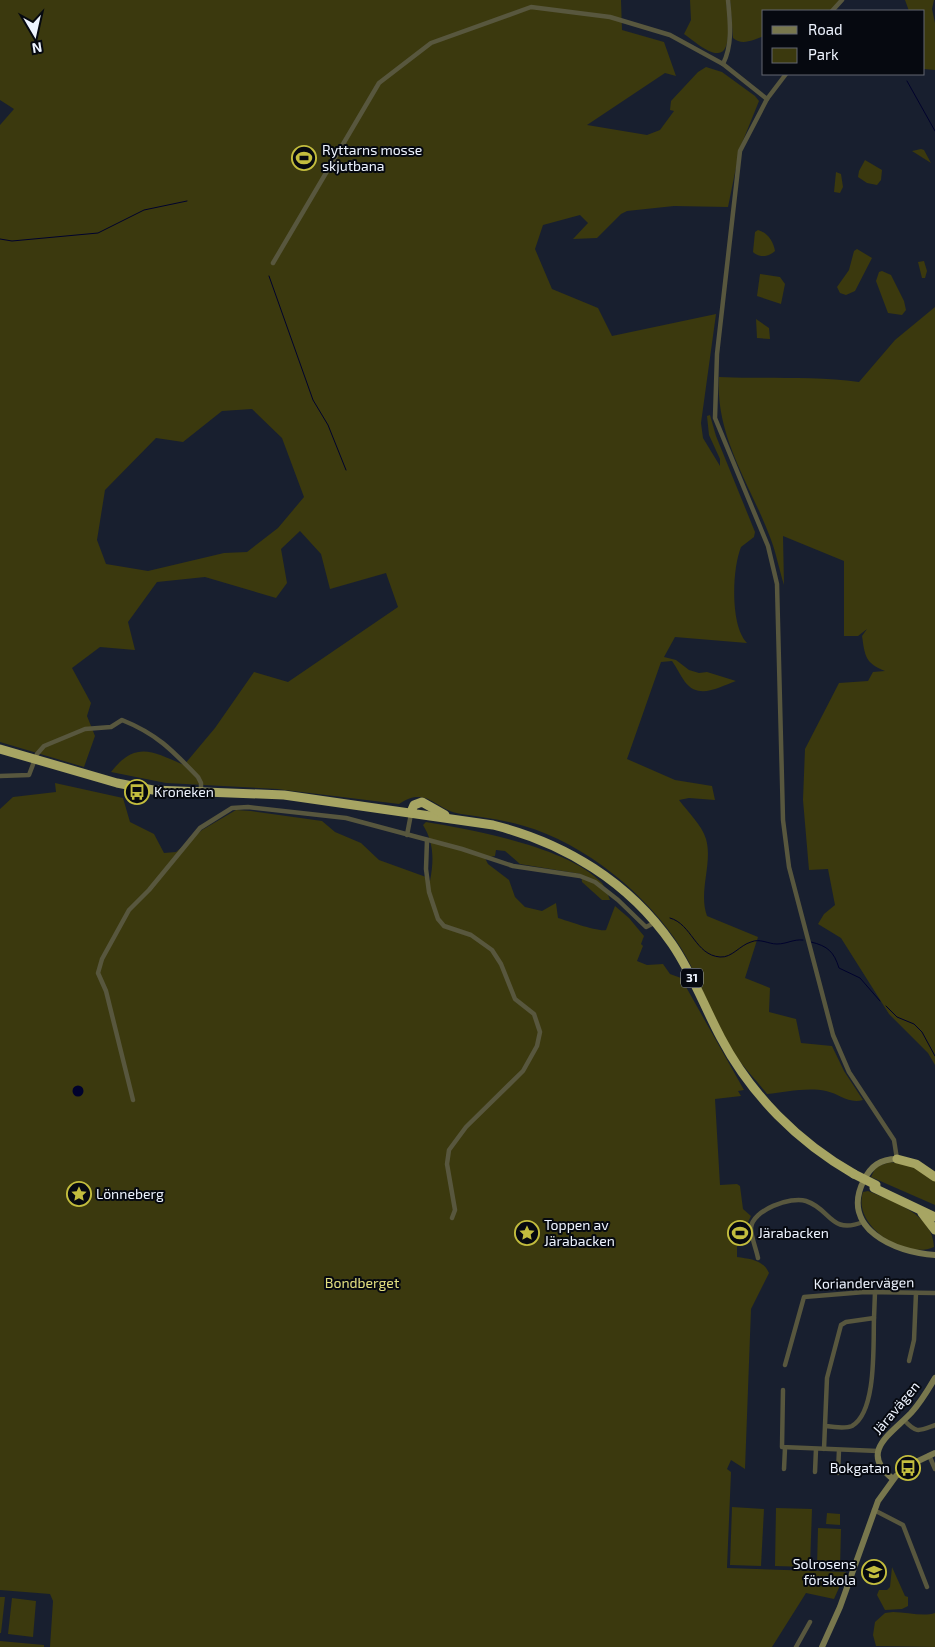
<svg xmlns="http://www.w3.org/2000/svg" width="935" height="1647" font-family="'Exo 2',sans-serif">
  <rect width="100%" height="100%" fill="#181f2f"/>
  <g fill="#3b390e" fill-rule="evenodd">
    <path d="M0 0H621L622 30 664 42 676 76 665 73 587 125 647 135 660 130 674 111 670 110 671 101 698 72 706 67 722 72 755 96 759 101 740 148 728 207 674 206 627 211 621 214 597 238 573 239 588 223 580 215 543 225 535 249 552 289 598 308 612 336 716 314 701 423 703 438 720 466V459L709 435 707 416 710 415 716 436 755 532 754 537 741 547C732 569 730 626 747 643L675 637 664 657 676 660 689 670 699 673 707 672 736 681C719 687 699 700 685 682 680 675 677 668 672 661L661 662 627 759 675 780 712 786 715 800 689 798 679 800C687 811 702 825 706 839 713 864 698 891 707 916L758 937 745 978 770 988 769 1012 796 1019 801 1043 832 1046 844 1071 863 1100C848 1104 840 1094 826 1091 807 1087 786 1092 767 1094 757 1081 745 1069 736 1056 713 1023 702 982 681 948 648 895 584 843 524 826 504 820 482 817 461 814 435 811 428 785 399 804L277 789 166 783 111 772C136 740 153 752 184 765L215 728 254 672 288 682 398 607 386 573 330 589 321 554 300 531 281 549 287 583 276 598 205 577 157 582 128 622 135 650 100 647 72 668 91 703 87 716 95 736 84 767 0 742V125L14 109 0 100ZM252 409 282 438 304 497 278 528 247 552 224 553 148 571 106 564 97 540 105 490 156 438 183 442 222 411Z"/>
    <path d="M690 0H726C727 10 734 53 718 53 708 54 693 40 684 34L691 20Z"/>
    <path d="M730 0H842L833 11H764V36C753 40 742 46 733 38Z"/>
    <path d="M905 0H934L932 9 935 23V70L924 69V11H909Z"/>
    <path d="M921 149 924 150 931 163 912 151Z"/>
    <path d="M865 160 882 170 881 180 877 185 867 183 858 177 859 171Z"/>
    <path d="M836 172 841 174 843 187 840 193 834 192Z"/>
    <path d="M758 230C768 233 773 241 775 251 769 257 759 258 753 252L755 232Z"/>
    <path d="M857 249 872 258 855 291 846 295 840 293 837 287 849 270 854 251Z"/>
    <path d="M924 261 927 271 925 278H922L918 262Z"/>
    <path d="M882 271 891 275 904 301 906 310 902 315 888 313 876 281 879 272Z"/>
    <path d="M760 274 780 277 785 284 781 304 757 296Z"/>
    <path d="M935 307V1065L928 1053 889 1014 841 938 818 924 824 914 835 905 828 869 809 870 803 800 805 749 839 683 868 681 873 672 885 671C865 663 865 656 862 636L867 629 858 636H844V561L783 536 784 585C779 569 776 552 770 537 750 484 715 436 719 377 766 379 813 376 859 382L895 340Z"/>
    <path d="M756 319 769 328 770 339 757 338Z"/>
    <path d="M55 783 123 798 130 822 154 834 164 853 176 852 202 830 236 810 251 811 322 821 335 832 361 843 379 860 426 877 430 881C434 860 434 843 423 825L426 822C474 830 568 847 602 883 605 887 608 895 610 900H602L582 882 581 874 520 864 505 851 496 850 495 856 485 858 488 864 509 880 515 897 525 907 542 911 556 903 558 918C568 921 598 932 606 930L615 906 629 918 644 936 641 944 643 946 637 961 647 965 663 964 670 974 681 978 744 1090 738 1091 741 1096 715 1099 720 1185 737 1184 740 1186 743 1209 751 1216 746 1226V1235L740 1232 737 1235V1257C751 1259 763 1260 769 1273L751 1309 745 1469 731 1460 727 1469 731 1472 727 1568 846 1572 834 1599 806 1593 772 1647H50L53 1601 50 1594 0 1590V809L13 797 56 792Z"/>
    <path d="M890 1162 914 1166 935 1180V1205L871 1177 876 1167Z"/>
    <path d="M868 1191C894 1202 933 1214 934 1247 905 1260 852 1226 863 1192Z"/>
    <path d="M732 1507 764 1509 761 1566 730 1565Z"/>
    <path d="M776 1508 812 1509 810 1567 775 1566Z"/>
    <path d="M827 1513 840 1514V1525L826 1524Z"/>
    <path d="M818 1528 841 1529 840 1568 817 1567Z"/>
    <path d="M892 1567 905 1596 908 1597V1606L902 1609 885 1610 877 1595 879 1590H887L890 1587Z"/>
    <path d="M0 1597H5L1 1633H0Z"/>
    <path d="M12 1598 36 1601 33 1637 8 1634Z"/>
    <path d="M893 1612C907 1612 923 1617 935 1613V1647L876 1646 873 1635 875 1622 885 1613Z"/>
    <path d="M0 1641 44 1645V1647H0Z"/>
  </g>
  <circle fill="#00022d" cx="78" cy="1091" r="5.5"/>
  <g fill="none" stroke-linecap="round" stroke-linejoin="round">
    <g stroke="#00022d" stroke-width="1">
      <path d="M907 81 935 131"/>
      <path d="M0 239 12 241 98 233 144 210 187 201"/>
      <path d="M269 276 313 400 328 425 346 470"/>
      <path d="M670 918C692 924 695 955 720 957 732 958 740 945 751 942 760 938 768 944 777 944 787 944 793 939 803 940"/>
      <path d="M811 942C828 946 834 952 839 968L860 978 880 1001"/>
      <path d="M886 1006 897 1017 914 1024 922 1032 935 1056"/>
    </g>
    <g stroke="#58573e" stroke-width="4.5">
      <path d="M832 11 842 0"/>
      <path d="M723 64C733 44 730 22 728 0"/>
      <path d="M786 74 767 99 740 151 717 354 715 418 768 546 777 584 783 820 789 867 833 1035 849 1072 894 1140 897 1159"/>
      <path d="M273 263 379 83 431 43 531 7 610 17 670 35 723 64 767 99"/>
      <path d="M0 776 29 775 37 754 44 746 85 729 111 727 122 720C157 734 172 750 198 777L201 783V792"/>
      <path d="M407 835 411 814"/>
      <path d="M427 840 426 869 429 892 438 919 444 926 471 935 492 950 501 964 515 999 534 1014 540 1032 537 1046 523 1071 466 1127 449 1150 447 1164 455 1210 452 1218"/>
      <path d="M133 1100 106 991 98 973 102 959 129 910 149 890 200 828 232 808 248 807 346 818 462 849 513 866 580 876 595 882 618 900 646 927 652 924"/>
      <path d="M758 1258C756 1248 751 1237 751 1228 752 1210 791 1196 806 1201 831 1209 830 1235 863 1222"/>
      <path d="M874 1318 875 1292"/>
      <path d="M909 1361 914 1340 916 1293"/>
      <path d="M785 1365 804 1297 865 1292 935 1293"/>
      <path d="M783 1390 782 1447 878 1451"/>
      <path d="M904 1420C917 1434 919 1431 935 1425"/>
      <path d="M824 1449 827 1378 841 1325 846 1322 874 1318C873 1344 877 1412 852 1426 845 1429 832 1427 825 1426"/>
      <path d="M929 1455 935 1469"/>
      <path d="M784 1469 785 1448"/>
      <path d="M815 1472 816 1449"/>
      <path d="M838 1473 839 1450"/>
      <path d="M874 1510 903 1525 927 1587"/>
      <path d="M796 1647 810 1622"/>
    </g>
    <g stroke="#78774d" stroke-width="6">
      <path d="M897 1159C880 1159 871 1166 864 1180 839 1228 895 1253 935 1255"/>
      <path d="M893 1479C858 1452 891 1434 911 1413 921 1402 928 1390 935 1378"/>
      <path d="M822 1647 840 1607 878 1501 896 1476 916 1462 935 1453"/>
    </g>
    <g stroke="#a7a563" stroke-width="9">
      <path d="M0 749 117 783 153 790 284 795 493 825C565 843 629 882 672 944 692 973 704 1006 721 1038 751 1095 798 1142 854 1174"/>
      <path d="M411 812 414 805 422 802 445 815"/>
      <path d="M897 1159 916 1164 935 1177"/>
      <path d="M874 1188 935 1217"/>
      <path d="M922 1213 935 1230"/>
    </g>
    <path stroke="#a7a563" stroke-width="9" d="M854 1174 876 1185"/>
  </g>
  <defs>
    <symbol id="stadium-ring" viewBox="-11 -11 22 22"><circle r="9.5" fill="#060910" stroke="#c3bd3e" stroke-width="1.5"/><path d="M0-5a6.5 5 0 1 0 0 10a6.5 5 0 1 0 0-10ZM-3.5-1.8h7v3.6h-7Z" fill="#c3bd3e"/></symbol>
    <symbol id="bus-ring" viewBox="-11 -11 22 22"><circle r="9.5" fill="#060910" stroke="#c3bd3e" stroke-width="1.5"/><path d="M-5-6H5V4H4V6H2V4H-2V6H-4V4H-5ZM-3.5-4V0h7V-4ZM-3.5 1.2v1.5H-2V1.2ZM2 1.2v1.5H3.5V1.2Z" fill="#c3bd3e"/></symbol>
    <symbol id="sight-ring" viewBox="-11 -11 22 22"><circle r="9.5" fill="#060910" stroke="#c3bd3e" stroke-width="1.5"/><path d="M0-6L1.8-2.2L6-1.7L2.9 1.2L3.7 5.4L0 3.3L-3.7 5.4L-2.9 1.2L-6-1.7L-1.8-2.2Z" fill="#c3bd3e"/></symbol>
    <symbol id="school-ring" viewBox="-11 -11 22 22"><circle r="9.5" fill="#060910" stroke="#c3bd3e" stroke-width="1.5"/><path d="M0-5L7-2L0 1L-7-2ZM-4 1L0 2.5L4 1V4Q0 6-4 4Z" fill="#c3bd3e"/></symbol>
  </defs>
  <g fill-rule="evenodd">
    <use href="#stadium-ring" x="290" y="144" width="28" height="28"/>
    <use href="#bus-ring" x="123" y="778" width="28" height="28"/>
    <use href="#sight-ring" x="65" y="1180" width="28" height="28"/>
    <use href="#sight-ring" x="513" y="1219" width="28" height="28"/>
    <use href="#stadium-ring" x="726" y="1219" width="28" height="28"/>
    <use href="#bus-ring" x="894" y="1454" width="28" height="28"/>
    <use href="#school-ring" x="860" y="1558" width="28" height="28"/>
  </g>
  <g text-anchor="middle" stroke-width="4" stroke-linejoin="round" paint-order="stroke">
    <rect fill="#060910" stroke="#a8aeb7" stroke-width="1" x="681" y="968.5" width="22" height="19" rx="4"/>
    <g font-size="12" font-weight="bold" fill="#eef4ff">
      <text x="692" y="982">31</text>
    </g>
    <g font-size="14" fill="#eef4ff" stroke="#060910" text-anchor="start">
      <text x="322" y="155">Ryttarns mosse<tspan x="322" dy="16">skjutbana</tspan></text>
      <text x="154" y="797">Kroneken</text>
      <text x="96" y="1199">Lönneberg</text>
      <text x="544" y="1230">Toppen av<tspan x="544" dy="16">Järabacken</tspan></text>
      <text x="758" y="1238">Järabacken</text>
      <text x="890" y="1473" text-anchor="end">Bokgatan</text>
      <text x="856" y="1569" text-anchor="end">Solrosens<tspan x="856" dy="16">förskola</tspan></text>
    </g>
    <g font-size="14" fill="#e3e081" stroke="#060910">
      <text x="362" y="1288">Bondberget</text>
    </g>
    <g font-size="14" fill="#eef4ff" stroke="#060910">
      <text transform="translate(864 1283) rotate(-1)" y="5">Koriandervägen</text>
      <text transform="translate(896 1408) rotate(-50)" y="5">Järavägen</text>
    </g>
  </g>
  <rect x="762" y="10" width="162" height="65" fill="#060910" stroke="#636770"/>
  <rect x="772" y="26" width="25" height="8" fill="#78774d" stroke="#636770"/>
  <text x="808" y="35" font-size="15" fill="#eef4ff">Road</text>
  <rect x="772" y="48" width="25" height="15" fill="#3b390e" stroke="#636770"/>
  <text x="808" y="60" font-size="15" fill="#eef4ff">Park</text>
  <g transform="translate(35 35) rotate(171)" stroke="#060910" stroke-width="4" paint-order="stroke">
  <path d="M0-4L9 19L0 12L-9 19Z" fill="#eef4ff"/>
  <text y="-8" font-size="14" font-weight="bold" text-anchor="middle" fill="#eef4ff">N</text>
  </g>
</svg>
